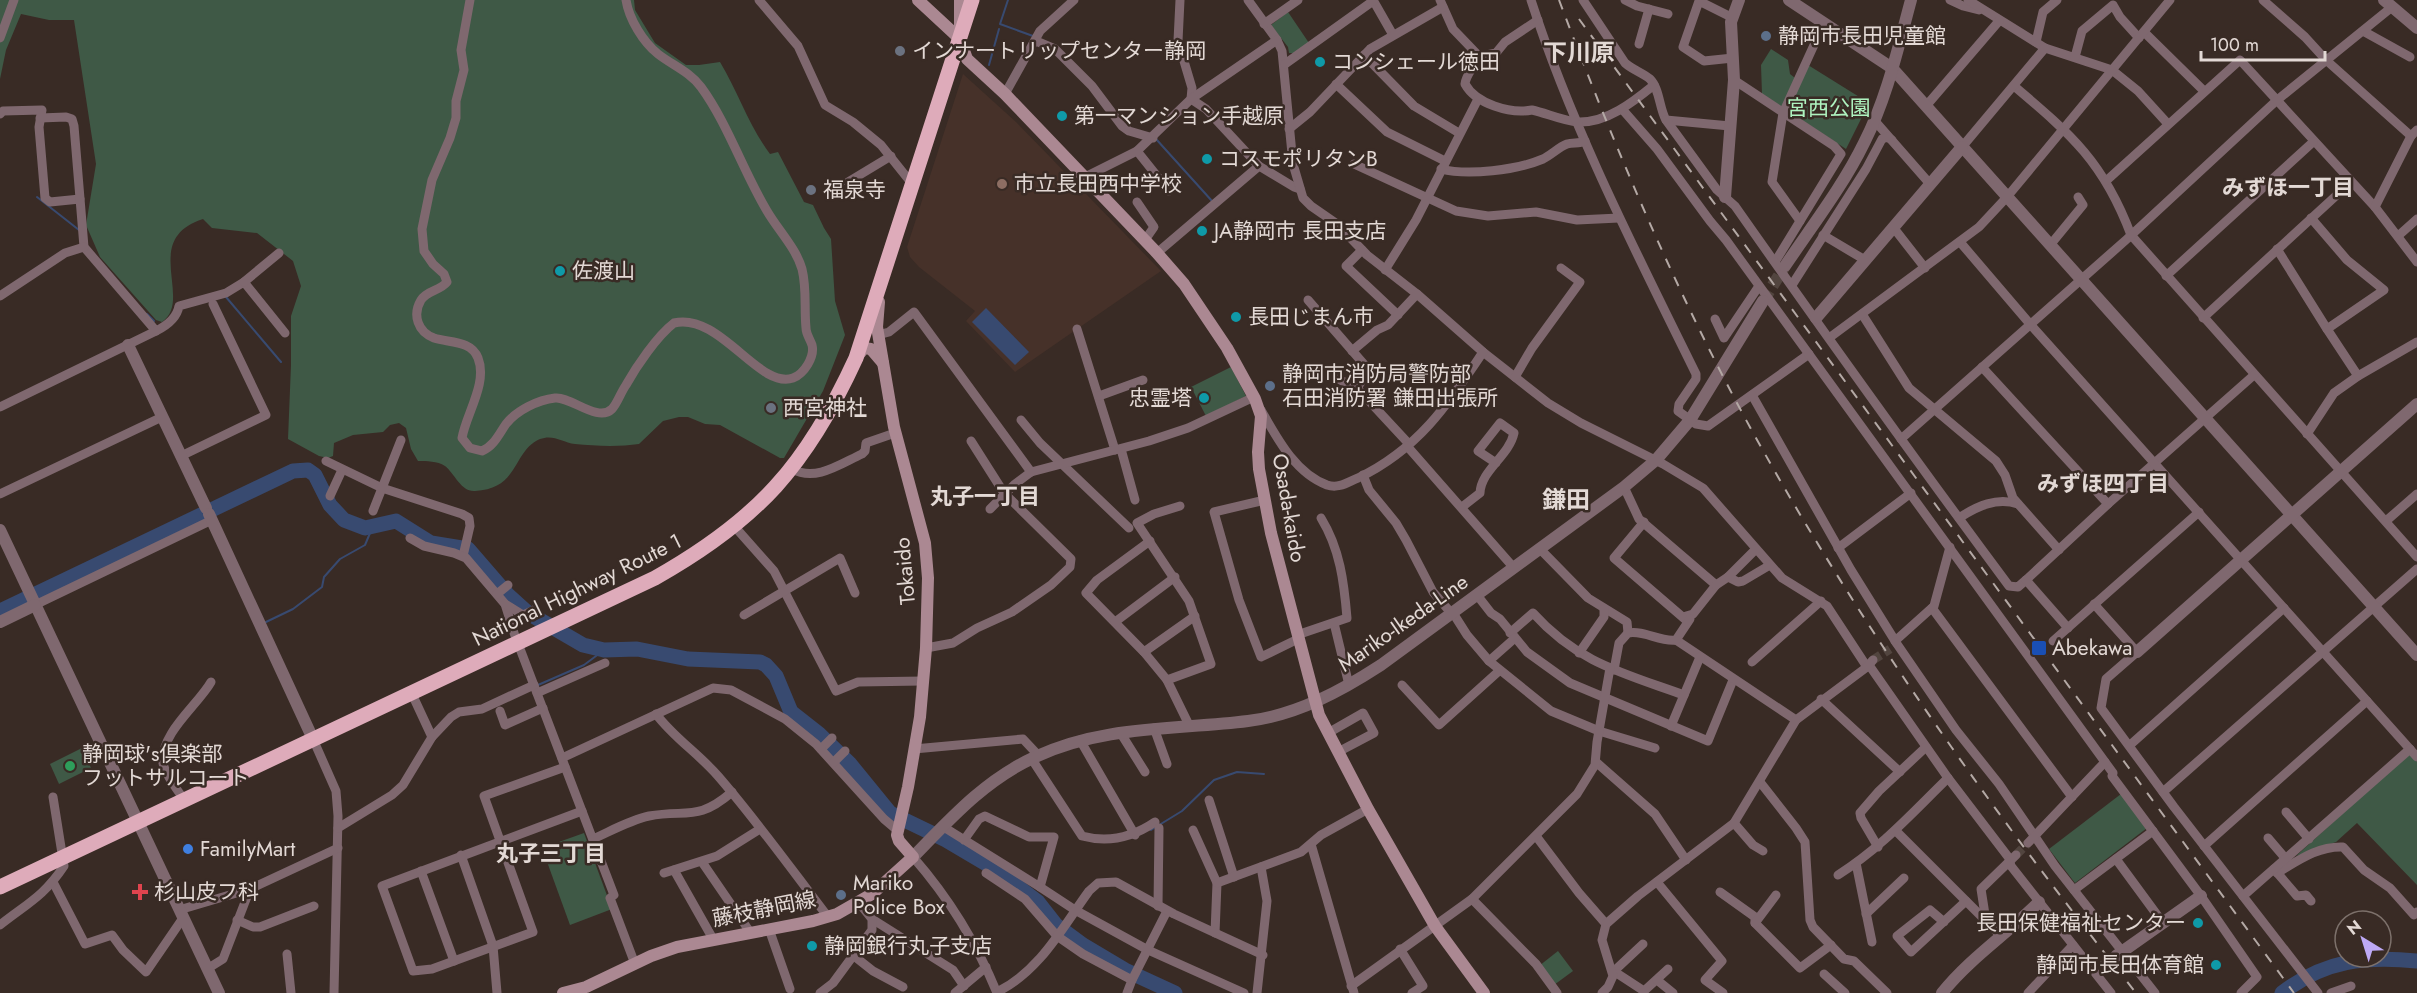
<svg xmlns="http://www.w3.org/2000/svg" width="2417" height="993" font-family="Jost,'Noto Sans JP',sans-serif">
  <rect width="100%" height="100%" fill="#392b25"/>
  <path fill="#463129" d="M963 74 1016 122 1161 271 1015 372 966 321 975 311 919 267 910 257 907 247Z"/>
  <g fill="#3f5946">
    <path d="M0 0H634L635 10 655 43 686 65H699L720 62C738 92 749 126 770 154L778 152 804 202 813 205 824 228 831 239 835 301 845 335 823 391 784 458H780L720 425 705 424 688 417H679L663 421 639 444C619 447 595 446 575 444 562 442 553 434 540 439 512 451 520 489 475 491 461 492 455 474 445 466 437 461 427 461 418 461L411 449 406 428 399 423 390 425 383 432 353 435 334 443 333 456 328 458 319 456 288 439 291 365V316L301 286 293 261 257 233 212 228 203 219C140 239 194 300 162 322L156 320 100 257 86 225 96 164 74 20H49L21 14 6 50 0 79Z"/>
    <path d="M1288 12 1309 43 1295 53H1289L1288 47 1271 25Z"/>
    <path d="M1771 49 1788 60 1790 74 1795 78 1782 107 1762 94 1761 65Z"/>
    <path d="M1808 65 1869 103 1846 149 1788 111Z"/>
    <path d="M1231 367 1246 396 1206 416 1191 387Z"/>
    <path d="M82 748 91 768 59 784 50 764Z"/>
    <path d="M2407 755H2412L2417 762V885L2357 823 2336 842 2296 856Z"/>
    <path d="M2121 794 2147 828 2075 883 2049 849Z"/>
    <path d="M584 833 612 909 570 925 542 848Z"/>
    <path d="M1558 951 1573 971 1554 985 1539 966Z"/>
  </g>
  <path fill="#384a70" d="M986 308 1029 352 1015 365 972 322Z"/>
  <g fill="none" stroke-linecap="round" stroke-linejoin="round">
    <g stroke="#384a70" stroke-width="2">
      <path d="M1008 0 1000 24 1033 36"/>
      <path d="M989 65 999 29"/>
      <path d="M1156 139 1212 201"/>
      <path d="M37 197 79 230"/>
      <path d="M226 297 281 362"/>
      <path d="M147 314 154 321"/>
      <path d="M266 622 293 609 322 587 324 577 340 559 365 545 373 526"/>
      <path d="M538 685 584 665 604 650"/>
      <path d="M1151 830 1182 811 1214 780 1237 772 1264 774"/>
    </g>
    <g stroke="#384a70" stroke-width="15">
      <path d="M0 611 293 471 308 470 315 475 330 505 344 520 365 528 396 521 431 543 468 549 507 594 528 613 583 645 604 650 637 649 688 659 760 662 766 665 776 676 791 712 819 734 850 764 890 813 946 840 995 869 1038 902 1056 925 1083 945 1125 970 1175 993"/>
      <path d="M2282 993C2325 960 2365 956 2417 961"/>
    </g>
    <g stroke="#52453f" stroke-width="9" stroke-dasharray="9 4.5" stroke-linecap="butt">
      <path d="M1873 660 1890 649"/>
      <path d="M2016 855 2028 843"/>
      <path d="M2102 966 2116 956"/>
    </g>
    <path stroke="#52453f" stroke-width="12" stroke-dasharray="12 6" stroke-linecap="butt" d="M1763 301 1785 266"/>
    <g stroke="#7f686f" stroke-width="9">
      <path d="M470 0 461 50 464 70 456 101V118L450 138 432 180 422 229 424 251 433 264 444 274 447 282C440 291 427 290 421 300 412 315 418 332 434 338 449 343 471 340 478 358 488 383 466 414 462 438L470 448 482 451C494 446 499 434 506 424 517 410 538 400 555 398 570 396 598 423 612 409 617 404 621 392 626 385 636 367 657 336 674 323 720 312 759 390 793 378 804 374 815 357 812 345 810 339 806 334 806 328 804 308 807 289 802 269 796 248 778 230 767 211 743 171 728 124 701 87 690 72 672 65 658 54 643 42 629 19 626 0"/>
      <path d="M759 0 798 46 825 105 853 122 881 145 913 185"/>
      <path d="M1180 0 1178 41 1192 88 1191 99 1206 109 1259 166 1294 187 1300 189"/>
      <path d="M1248 0 1277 40 1282 51 1293 164 1303 198 1311 206 1337 224 1367 255 1417 294 1483 352 1548 403 1581 423 1663 464 1703 488 1782 578 1827 606 1867 667"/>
      <path d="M1373 0 1393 35"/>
      <path d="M1440 0 1453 29 1477 54C1477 66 1466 73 1465 84 1476 104 1510 114 1532 110 1546 113 1563 121 1578 122 1607 123 1633 102 1654 85"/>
      <path d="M1531 0C1573 130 1636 252 1696 374V379L1679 404 1678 411 1696 424 1708 426 1809 354"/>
      <path d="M1583 0 1625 63C1633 70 1643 73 1650 79 1660 89 1659 108 1666 120L1730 126"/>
      <path d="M1625 0 1637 6 1668 14"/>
      <path d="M1950 0 1963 6 1979 10"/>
      <path d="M1968 0 2045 48 2112 70 2138 91 2168 124"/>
      <path d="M2263 0 2305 37 2326 60 2411 136"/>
      <path d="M1731 17 1699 1 1683 47 1704 61 1733 58"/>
      <path d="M1264 24 1298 0"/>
      <path d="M2363 31 2410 57"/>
      <path d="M2144 32 2204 91"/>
      <path d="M0 38 14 0"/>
      <path d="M1036 41 1055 49 1092 86 1122 126 1129 131 1153 138"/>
      <path d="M2036 42 2043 12 2057 0"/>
      <path d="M1639 44 1649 9"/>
      <path d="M1364 55 1414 106 1459 133"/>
      <path d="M1477 57 1496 53 1505 42 1538 20"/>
      <path d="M2075 57 2082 31 2113 5 2120 17 2139 38"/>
      <path d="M1285 64 1373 1"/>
      <path d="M1734 80 1834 146 1841 154 1775 262"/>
      <path d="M1336 84 1387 132 1445 161"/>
      <path d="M2014 86C2072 135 2104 163 2131 235L2417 557"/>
      <path d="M1005 94 1040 31 1074 0"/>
      <path d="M1926 106 1999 21"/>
      <path d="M1622 109 1657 149 1710 221 1726 240 2113 773 2112 776 2201 896 2257 977 2241 993"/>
      <path d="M0 114 3 111 42 110 39 127 45 198 50 202 80 199"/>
      <path d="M40 118 66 117 72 119 74 126 84 247 156 331C166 326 177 318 179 306L226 293 244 282 285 333"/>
      <path d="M1666 120 1717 190 1735 206C1825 334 1916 461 2009 586L2018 587 2026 580 2108 504 2254 375"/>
      <path d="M1874 120 1930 184"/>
      <path d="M1289 129 1310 112 1370 49 1443 7"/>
      <path d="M1962 147 2045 48"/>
      <path d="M1137 151 1169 191"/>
      <path d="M1354 164 1456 211 1488 216 1536 212 1577 220 1619 218"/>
      <path d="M1441 169C1468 176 1517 170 1543 159 1551 155 1559 147 1567 144 1573 142 1579 144 1585 141"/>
      <path d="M1085 177 1137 151 1191 99 1277 40"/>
      <path d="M2106 181 2240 60 2375 207 2417 262"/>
      <path d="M848 182 891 156"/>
      <path d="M1137 202 1154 227 1145 240"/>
      <path d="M2375 207 2411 136 2417 130"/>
      <path d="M1800 221 1772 182 1783 113 1824 23"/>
      <path d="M1893 227 1925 268"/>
      <path d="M1823 235 1865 260"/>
      <path d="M2398 236 2417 219"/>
      <path d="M1960 242 2030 324 2417 757"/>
      <path d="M2051 244 2083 205 2078 197"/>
      <path d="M2277 249 2327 329 2384 290 2347 260 2311 218"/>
      <path d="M1362 250 1346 266 1398 315"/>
      <path d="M1157 253 1259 166"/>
      <path d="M1385 270 1416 220 1478 99"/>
      <path d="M2166 276 2313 142"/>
      <path d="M244 282 279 253"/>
      <path d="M1792 285 1866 169 1882 139 1887 137 1892 140"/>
      <path d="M0 296 65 253 84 247"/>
      <path d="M1308 300 1369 370 1357 388"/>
      <path d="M1862 314 1909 388 1996 461 2005 475 2013 498 2059 550"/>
      <path d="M2203 318 2351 182"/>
      <path d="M1715 319 1724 338 1759 286"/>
      <path d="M1077 329 1115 450"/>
      <path d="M2327 329 2358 376"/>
      <path d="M878 335 889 332 914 312 1031 472"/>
      <path d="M1829 338 1979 227 2007 197 2170 0"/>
      <path d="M1352 351 1377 330 1388 325 1417 294"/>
      <path d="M1982 367 2108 504"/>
      <path d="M1515 377 1532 348 1580 282 1561 268"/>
      <path d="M1336 378 1357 388 1409 444"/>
      <path d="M1752 395 1851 570 1897 644 1956 730 1999 784 2055 866 2155 993"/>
      <path d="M1099 396 1143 380"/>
      <path d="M0 407 156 331"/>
      <path d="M1261 410C1277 438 1295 473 1327 485 1339 489 1348 482 1358 478 1417 450 1448 405 1483 352"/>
      <path d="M1021 420 1040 443 1129 528"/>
      <path d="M2307 434 2334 393 2358 376 2417 342"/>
      <path d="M1901 439 2127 239 2276 101 2392 7"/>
      <path d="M1407 446 1514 568"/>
      <path d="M1121 449 1135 500"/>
      <path d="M181 456 266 415 213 304"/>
      <path d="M326 461 382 488 462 514 469 518 470 526 463 556"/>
      <path d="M792 469C816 482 840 464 862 454L865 451 866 443 895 433"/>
      <path d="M1363 475 1369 490 1396 523 1406 540 1433 592 1452 614"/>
      <path d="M1624 487 1639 519 1716 585 1693 614 1683 617"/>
      <path d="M0 494 162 417"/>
      <path d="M330 496 342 470"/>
      <path d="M1265 500 1214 512 1239 600 1261 657 1298 639"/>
      <path d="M1462 507 1480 493C1481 470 1509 456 1514 433L1500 423 1478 451 1496 463"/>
      <path d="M990 509 1015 484 1031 472 1149 441 1188 428 1254 397"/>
      <path d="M373 511 401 440"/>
      <path d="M1959 518C1977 506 1997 497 2018 504"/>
      <path d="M2386 521 2417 494"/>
      <path d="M1644 522 1614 558 1686 620"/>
      <path d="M735 527 774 571 836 691 858 682 923 681"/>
      <path d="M410 538 424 546 454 553 466 558 505 604 514 633 614 895 610 898 635 964"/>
      <path d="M1150 541 1097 580 1086 593 1144 652 1167 680 1189 725"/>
      <path d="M1838 548 1911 493"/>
      <path d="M1540 549 1588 598 1627 622 1628 633"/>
      <path d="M1728 577 1738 582 1743 581 1770 565"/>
      <path d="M2026 580 2068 628"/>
      <path d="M1716 585 1728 577 1756 549"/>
      <path d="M497 594 508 585"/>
      <path d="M1477 595 1491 613 1500 619 1527 652 1570 683 1708 741 1733 680"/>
      <path d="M505 604 523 615 536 609"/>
      <path d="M2094 604 2137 652 2106 679 2101 708 2174 807 2318 993"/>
      <path d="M35 605 212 520"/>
      <path d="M1932 608 2072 797"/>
      <path d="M1453 613 1467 635 1489 661"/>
      <path d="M744 615 840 558 855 593"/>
      <path d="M1115 622 1175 577"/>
      <path d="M1334 623 1349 685"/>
      <path d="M1510 633 1533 613C1578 663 1623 673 1684 695"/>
      <path d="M1297 635 1347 618C1344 582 1340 549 1321 518"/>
      <path d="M1515 638 1489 661 1551 711 1599 731 1655 748"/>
      <path d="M1676 640 1796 720"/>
      <path d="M1895 641 1934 606 1950 547"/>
      <path d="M2053 641 2199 512"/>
      <path d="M926 648 953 643 977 628 1012 612 1051 585 1070 567 1071 559 1004 493 971 441"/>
      <path d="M1144 652 1195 616"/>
      <path d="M1579 653 1604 617V609"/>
      <path d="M1752 662 1821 601"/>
      <path d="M1869 665 1948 778 2009 858 2011 866 2111 993"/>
      <path d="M1614 670 1619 643 1628 633C1645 630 1659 642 1676 640L1690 619"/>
      <path d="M1167 680 1211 664 1189 601 1137 523 1154 514 1180 506"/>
      <path d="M1402 685 1439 725 1499 671"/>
      <path d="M537 693 605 663"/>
      <path d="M412 694 432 737"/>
      <path d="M1821 699 1900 772"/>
      <path d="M500 711 505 725 543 708"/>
      <path d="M656 714C674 738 698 753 718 776 757 821 792 870 828 917"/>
      <path d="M1671 726 1700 657"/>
      <path d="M1154 728 1167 764"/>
      <path d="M1120 732 1145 772"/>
      <path d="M1328 733 1363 713 1374 733 1338 752"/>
      <path d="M313 739 336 791 338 816 334 993"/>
      <path d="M1080 740 1135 835"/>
      <path d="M2130 745 2284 608"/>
      <path d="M821 749 832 738"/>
      <path d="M914 749 1023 739 1038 755"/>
      <path d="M1034 757 1035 764 1082 836C1108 843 1133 837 1155 822"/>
      <path d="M562 758 700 694 713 688 731 690 785 719 816 744 884 819 897 830"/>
      <path d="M834 762 845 751"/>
      <path d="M1596 762 1655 814 1686 860"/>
      <path d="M565 767 484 796 533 932 432 969 413 971 382 886C449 861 515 836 582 811"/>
      <path d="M1760 782 1796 828 1805 842 1810 920 1813 927 1844 959 1854 961 1887 993"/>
      <path d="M2163 792 2417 569"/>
      <path d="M184 800C178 790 165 775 163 763 160 733 198 705 211 682"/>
      <path d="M1209 800 1234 877"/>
      <path d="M2286 812 2309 839"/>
      <path d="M1734 823 1753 845 1763 851"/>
      <path d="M942 826 1040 887 1054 837H1029L985 816 979 819 964 840"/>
      <path d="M338 828 392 795 403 785 432 737 451 717 459 712 482 709 534 685"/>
      <path d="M1193 830 1217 883 1215 933"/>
      <path d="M1896 831 1986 921"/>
      <path d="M1536 836 1579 893 1606 924"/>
      <path d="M2268 838 2286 859"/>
      <path d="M593 839C611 831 630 820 649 816 687 809 697 822 732 792"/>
      <path d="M2028 843 2105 762"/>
      <path d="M1311 844 1354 993"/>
      <path d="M2204 846 2367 701"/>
      <path d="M1878 847 1861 818 1860 813 1879 791 1926 747"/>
      <path d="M461 855 493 946 497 993"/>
      <path d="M913 857C948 897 977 944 997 993"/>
      <path d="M2116 859 2163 923"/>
      <path d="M702 862 750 932"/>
      <path d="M1856 863 1872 942"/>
      <path d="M2274 869 2297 896 2306 895 2311 901"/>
      <path d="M674 870 713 939"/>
      <path d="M421 871 454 961"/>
      <path d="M664 873 717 856 760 829"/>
      <path d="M986 873 1025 899 1057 936 1083 954 1132 980 1127 993"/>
      <path d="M2277 873C2299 860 2318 846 2343 847L2364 870 2390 888 2414 915 2417 912"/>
      <path d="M1838 875C1882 847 1911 814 1948 778"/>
      <path d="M53 882 85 944 112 935 123 950 146 972 183 918"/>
      <path d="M1657 882 1722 961 1705 980 1723 993"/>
      <path d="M1217 883 1301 852 1321 835 1368 809"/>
      <path d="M1040 887 1075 910 1148 950 1244 993"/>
      <path d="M2074 890 2153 831"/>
      <path d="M1720 892 1755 917V923L1800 968 1831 945"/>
      <path d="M2243 896 2410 749"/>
      <path d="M1472 899 1536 964 1557 993"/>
      <path d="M1158 906 1159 828"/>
      <path d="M179 910 250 889 338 848"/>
      <path d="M1866 914 1904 878"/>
      <path d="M872 919 953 970 964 986"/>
      <path d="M237 920 253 927H260L314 906"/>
      <path d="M1944 922 1930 910 1897 936 1911 952 1966 901"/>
      <path d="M1755 923 1776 895"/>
      <path d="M0 925C28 903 44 896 64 866L53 797"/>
      <path d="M769 929 790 989"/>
      <path d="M2001 936 1986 921 1981 889 2016 855"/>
      <path d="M1400 949 1423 986 1412 993"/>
      <path d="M287 954 291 993"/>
      <path d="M854 956 873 971 903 987"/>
      <path d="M207 969 223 959 250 889"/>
      <path d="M1613 972 1643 944"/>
      <path d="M1613 974H1618L1644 991 1668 969"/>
      <path d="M1824 974 1845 993"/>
      <path d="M1132 980 1167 911"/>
      <path d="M1657 980 1673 993"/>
      <path d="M1351 986 1472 899 1577 794 1595 765 1597 742 1610 668"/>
      <path d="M997 992C1040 971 1062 928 1089 891L1098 883 1116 882 1174 914 1263 955"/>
      <path d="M820 993 833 983 872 930V919L859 903"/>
      <path d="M955 993 986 967"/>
      <path d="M1257 993 1267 901 1261 867"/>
      <path d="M1602 993 1608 987 1613 976 1602 940 1606 924 1638 896 1734 823 1796 720 1867 667 1873 660"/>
      <path d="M2028 993 2073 945"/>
      <path d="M2331 993 2351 986"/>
    </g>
    <g stroke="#7f686f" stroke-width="12">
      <path d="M1789 0 1892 68 2417 655"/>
      <path d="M2384 0 2417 28"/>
      <path d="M1725 197 1734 80 1731 22 1739 0"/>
      <path d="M1785 266C1812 226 1843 186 1864 143 1887 98 1898 48 1911 0"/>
      <path d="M1816 318 1962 147"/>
      <path d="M128 345 206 508"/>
      <path d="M209 514 313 739"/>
      <path d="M0 530 219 993"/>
      <path d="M0 622 35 605"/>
      <path d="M2137 652 2417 404"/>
      <path d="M913 857C951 818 985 780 1035 757 1103 725 1176 730 1248 721 1297 715 1341 691 1381 665L1624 487 1656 460 1690 420 1763 301"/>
      <path d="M2116 956 2201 896"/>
      <path d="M1942 993C1970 958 2007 934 2039 902"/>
    </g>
    <g stroke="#ab8892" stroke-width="12">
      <path d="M918 0 960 39"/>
      <path d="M960 0V39L967 59 1005 94 1157 253 1184 284 1227 348 1255 399 1261 416 1258 452 1259 469 1271 533 1319 715 1368 809 1435 926 1484 993"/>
      <path d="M856 358 864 348 871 349 883 363"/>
      <path d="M563 993 586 987 651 956 677 947 813 921 837 914 872 894 913 857 899 841 897 835 908 787 920 717 926 648 928 578 925 543 894 427 877 327 879 302"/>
    </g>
    <path stroke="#deabba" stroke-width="15" d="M0 887 655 578C758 520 807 465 856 358L972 0"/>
    <g stroke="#b4a9a5" stroke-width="2" stroke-dasharray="10 10" stroke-linecap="butt">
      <path d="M1559 0C1613 143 1672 283 1745 418 1857 623 1992 811 2136 993"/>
      <path d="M1579 19 2294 993"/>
    </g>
  </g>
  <g fill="#5c6f8a" stroke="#392b25" stroke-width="2">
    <circle cx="1766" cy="36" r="6"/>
    <circle cx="1270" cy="386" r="6"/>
    <circle cx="841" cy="895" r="6"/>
  </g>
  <g fill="#6b7280" stroke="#392b25" stroke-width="2">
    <circle cx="900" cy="51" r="6"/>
    <circle cx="811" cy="190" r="6"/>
    <circle cx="771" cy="408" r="6"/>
  </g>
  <g fill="#0f9aa8" stroke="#392b25" stroke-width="2">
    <circle cx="1320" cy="62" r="6"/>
    <circle cx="1062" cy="116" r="6"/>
    <circle cx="1207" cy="159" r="6"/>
    <circle cx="1202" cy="231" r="6"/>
    <circle cx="560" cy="271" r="6"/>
    <circle cx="1236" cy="317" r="6"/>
    <circle cx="1204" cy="398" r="6"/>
    <circle cx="2198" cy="923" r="6"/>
    <circle cx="812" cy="946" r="6"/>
    <circle cx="2216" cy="965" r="6"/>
  </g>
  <circle fill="#8d6e63" stroke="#392b25" stroke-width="2" cx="1002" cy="184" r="6"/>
  <rect fill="#1a4fb4" stroke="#392b25" stroke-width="2" x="2031" y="640" width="16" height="16" rx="3"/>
  <circle fill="#2e9e5b" stroke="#392b25" stroke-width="2" cx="70" cy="766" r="6"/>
  <circle fill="#3f7fe0" stroke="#392b25" stroke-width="2" cx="188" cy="849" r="6"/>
  <path fill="#e0444e" stroke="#392b25" stroke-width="2" d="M137 883h6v6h6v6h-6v6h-6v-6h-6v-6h6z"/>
  <g text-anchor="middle" stroke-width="5" stroke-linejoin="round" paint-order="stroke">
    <g font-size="21" fill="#e3d9d5" stroke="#392b25" text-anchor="start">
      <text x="1778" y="43">静岡市長田児童館</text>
      <text x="912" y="58">インナートリップセンター静岡</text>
      <text x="1332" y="69">コンシェール徳田</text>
      <text x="1074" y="123">第一マンション手越原</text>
      <text x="1219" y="166">コスモポリタンB</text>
      <text x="1014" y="191">市立長田西中学校</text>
      <text x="823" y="197">福泉寺</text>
      <text x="1214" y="238">JA静岡市 長田支店</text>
      <text x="572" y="278">佐渡山</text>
      <text x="1248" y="324">長田じまん市</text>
      <text x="1282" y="381">静岡市消防局警防部<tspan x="1282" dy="24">石田消防署 鎌田出張所</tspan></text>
      <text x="1192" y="405" text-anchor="end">忠霊塔</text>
      <text x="783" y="415">西宮神社</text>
      <text x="2052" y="655">Abekawa</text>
      <text x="82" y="761">静岡球's倶楽部<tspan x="82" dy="24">フットサルコート</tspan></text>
      <text x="200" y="856">FamilyMart</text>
      <text x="853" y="890">Mariko<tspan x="853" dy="24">Police Box</tspan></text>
      <text x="154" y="899">杉山皮フ科</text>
      <text x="2186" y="930" text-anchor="end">長田保健福祉センター</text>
      <text x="824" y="953">静岡銀行丸子支店</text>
      <text x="2204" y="972" text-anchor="end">静岡市長田体育館</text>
    </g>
    <g font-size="21" fill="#aef2bf" stroke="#392b25">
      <text x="1829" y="115">宮西公園</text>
    </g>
    <g font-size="21" fill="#e3d9d5" stroke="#392b25">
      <text transform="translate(1289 508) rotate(80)" y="7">Osada-kaido</text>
      <text transform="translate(905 571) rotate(-95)" y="7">Tokaido</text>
      <text transform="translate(577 590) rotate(-26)" y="7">National Highway Route 1</text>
      <text transform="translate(1403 623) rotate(-35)" y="7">Mariko-Ikeda-Line</text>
      <text transform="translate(764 909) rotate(-11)" y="7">藤枝静岡線</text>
    </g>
    <g font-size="22" font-weight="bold" fill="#e3d9d5" stroke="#392b25">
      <text x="2288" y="195">みずほ一丁目</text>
      <text x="2103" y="491">みずほ四丁目</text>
      <text x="985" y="504">丸子一丁目</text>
      <text x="551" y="861">丸子三丁目</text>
    </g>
    <g font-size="24" font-weight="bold" fill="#e3d9d5" stroke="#392b25">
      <text x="1579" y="61">下川原</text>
      <text x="1566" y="508">鎌田</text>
    </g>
  </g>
  <g transform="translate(2363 939) rotate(322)"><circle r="28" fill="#392b25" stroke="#7d716b" stroke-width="1.5"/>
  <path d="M0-4.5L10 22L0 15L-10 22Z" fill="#bda9f5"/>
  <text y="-9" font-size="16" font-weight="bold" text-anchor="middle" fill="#e3d9d5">N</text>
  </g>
  <path d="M2201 51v9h124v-9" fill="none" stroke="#e3d9d5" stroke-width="3"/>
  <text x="2210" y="51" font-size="18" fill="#e3d9d5" stroke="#392b25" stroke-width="4.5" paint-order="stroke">100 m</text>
</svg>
